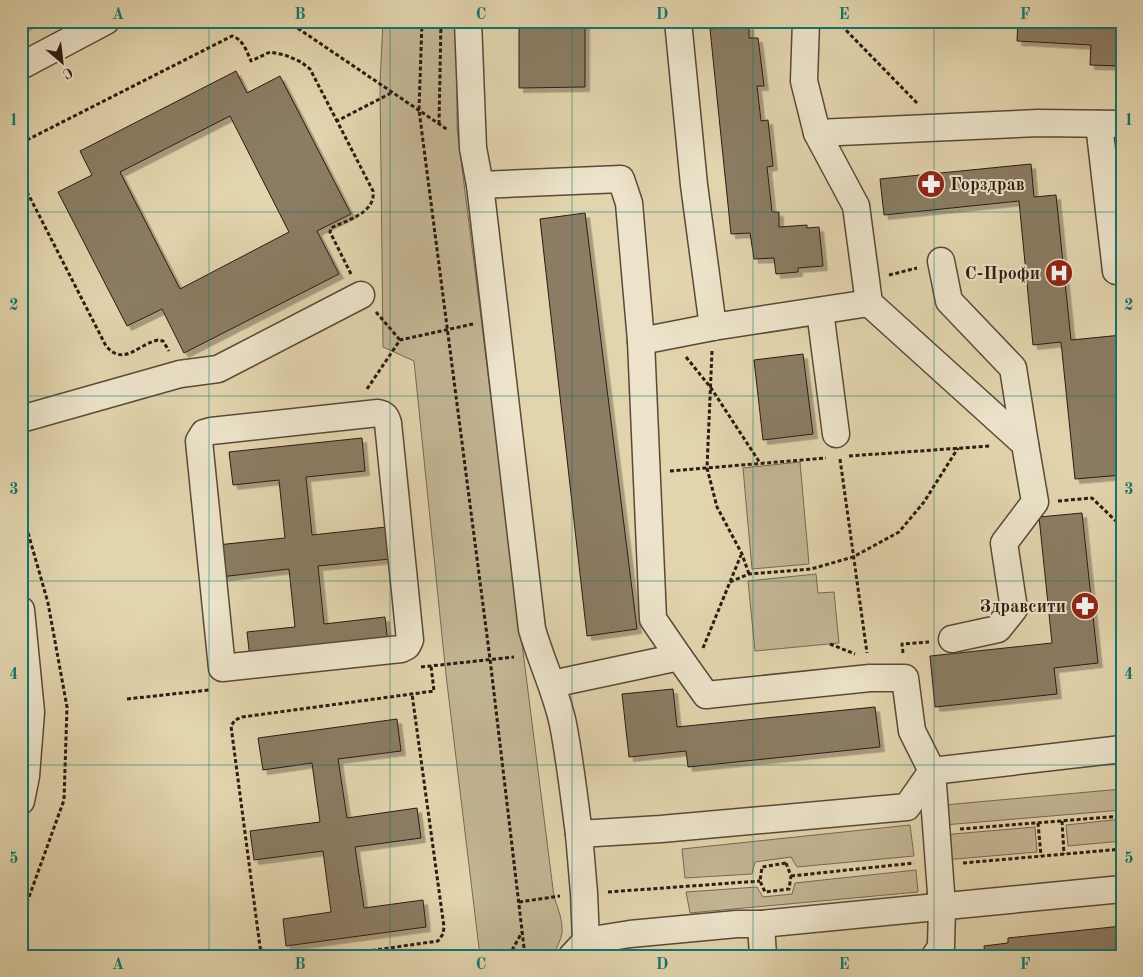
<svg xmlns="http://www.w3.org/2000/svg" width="1143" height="977" font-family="'Old Standard TT',serif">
  <defs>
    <filter id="shadow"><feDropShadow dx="4.5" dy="4.5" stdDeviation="0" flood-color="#0004"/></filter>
  </defs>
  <rect width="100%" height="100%" fill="#e2d4ad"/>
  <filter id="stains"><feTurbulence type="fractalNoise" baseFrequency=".004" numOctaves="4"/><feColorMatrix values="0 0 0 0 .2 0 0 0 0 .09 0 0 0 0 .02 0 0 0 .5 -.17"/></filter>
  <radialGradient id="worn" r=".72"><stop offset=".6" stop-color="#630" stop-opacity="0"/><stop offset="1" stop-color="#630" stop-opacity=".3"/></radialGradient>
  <g fill="#c3b593" stroke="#786852">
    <path d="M383 21H457V128L554 897C558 908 563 921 562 933 561 940 556 948 554 956H480L446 675 414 361 383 347 380 83Z"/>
    <path d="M800 462 809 564 752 569 743 468Z"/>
    <path d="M816 574 818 593 834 592 839 643 755 651 748 581Z"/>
    <path d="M1122 789V810L944 825V805Z"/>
    <path d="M1122 819V841L1068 846 1066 825Z"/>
    <path d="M910 825 914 856 797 867 791 857 755 862 752 874 685 878 682 849Z"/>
    <path d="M1035 827 1037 852 944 860 942 835Z"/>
    <path d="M916 870 918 892 690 913 686 892 757 887 763 897 792 894 795 883Z"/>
  </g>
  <g fill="#8b7b63" stroke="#2d1b12" fill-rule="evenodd" filter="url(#shadow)">
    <path d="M21 21H35L21 28Z"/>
    <path d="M519 21H585V87L519 88Z"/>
    <path d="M1018 21H1122V66L1090 65 1091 45 1017 41Z"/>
    <path d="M749 25V38H758L764 86H757L761 121 768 120 773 166 767 167 772 212H779V227L807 225V228L819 227 823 266 798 268V272L776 274 774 258 754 259 750 233 731 234 710 29Z"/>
    <path d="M236 71 247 93 280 76 351 214 317 231 339 274 184 353 162 309 127 326 58 192 92 175 80 151ZM230 116 289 232 180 289 120 172Z"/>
    <path d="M1031 164 1034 197 1056 195 1071 340 1122 335V475L1075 479 1061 342 1033 345 1019 201 884 215 880 179Z"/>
    <path d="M585 213 637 629 587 636 540 219Z"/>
    <path d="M803 354 813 434 763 440 754 360Z"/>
    <path d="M362 438 365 471 306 477 312 535 386 527 390 559 318 566 324 624 385 617 388 644 250 659 247 632 295 627 289 569 220 577 217 545 285 538 279 480 233 485 229 452Z"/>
    <path d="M1082 513 1098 663 1054 668 1057 694 935 707 930 656 1052 643 1039 517Z"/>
    <path d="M673 689 677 727 875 707 880 747 688 767 686 751 629 757 622 694Z"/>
    <path d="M397 719 401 751 338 759 347 818 417 808 421 838 355 847 364 908 423 900 426 927 286 946 283 919 331 912 323 851 254 860 250 831 320 822 312 763 263 770 258 738Z"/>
    <path d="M1122 926V956H985L984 946 1008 943V938Z"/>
    <path d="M853 953V956H827Z"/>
  </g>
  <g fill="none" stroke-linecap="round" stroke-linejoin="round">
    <defs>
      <g id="minor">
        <path d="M468 21 473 148 480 185 532 629C541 661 556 691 563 724 570 760 574 797 579 834"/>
        <path d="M678 21 694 185 713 327"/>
        <path d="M21 66 106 21"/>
        <path d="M1099 124 1116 271"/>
        <path d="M817 133 1038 123 1122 124"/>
        <path d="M480 185 621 179 629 203 641 341 653 619 679 657"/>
        <path d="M941 261 949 301 1013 368 1025 444"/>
        <path d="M869 303 1025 444 1035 502 1004 543 1014 609 998 629 952 639"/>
        <path d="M820 311 836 434"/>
        <path d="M641 341 713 327 869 303 856 206 817 133 804 81 806 21"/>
        <path d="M378 413C384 414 386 416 388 423L410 640 407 646 401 649 222 668 199 441 204 433 211 431Z"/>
        <path d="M21 419 180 374 218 369 361 295"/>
        <path d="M21 610 31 712 26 776 21 801"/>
        <path d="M552 684 679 657 706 695 870 678H905L912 731 932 771 907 807 661 829 579 834 584 893 586 941"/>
        <path d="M761 924 763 956"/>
        <path d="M572 956 586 941 630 934 737 924H761L1122 889"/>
        <path d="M935 956 941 947 942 906 932 771 1122 749"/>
      </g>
    </defs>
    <use href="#minor" stroke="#5a4939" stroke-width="29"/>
    <g stroke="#2d1b12" stroke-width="3" stroke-dasharray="4 2.5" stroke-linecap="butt">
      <path d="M287 21 448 130"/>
      <path d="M422 21 419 110 490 659 525 956"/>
      <path d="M837 21 917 103"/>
      <path d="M439 124 441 21"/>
      <path d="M21 143 232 36C243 39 247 52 251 61L270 52 285 55 301 62 310 69 337 121"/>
      <path d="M21 180 106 346C124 367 138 344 158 340L163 341 169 351"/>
      <path d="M351 274 330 232 331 228C347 220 376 213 373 191L337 121 393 92"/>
      <path d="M889 275 917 268"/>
      <path d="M376 312 400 340"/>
      <path d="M712 351 707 468 717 507 742 554 749 574"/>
      <path d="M686 357 711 388 760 463"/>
      <path d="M367 389 400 340 473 324"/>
      <path d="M849 456 990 446"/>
      <path d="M840 459 867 653"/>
      <path d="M670 471 826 458"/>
      <path d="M1058 501 1092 498 1122 527"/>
      <path d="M21 508 48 603 67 707 64 800 25 908 21 914"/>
      <path d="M730 582 749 574 811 569 853 557 899 532 924 502 958 448"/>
      <path d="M830 644 855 654"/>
      <path d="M703 648 741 555"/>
      <path d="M903 653 902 644 929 642"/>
      <path d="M421 667 514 657"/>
      <path d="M127 699 209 690"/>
      <path d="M1062 821 1064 854"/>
      <path d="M1038 823 1041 856"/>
      <path d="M960 829 1122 816"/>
      <path d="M786 863 791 876 789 889 765 892 760 881 762 867Z"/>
      <path d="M963 863 1122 849"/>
      <path d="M791 876 914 863"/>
      <path d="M608 892 760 881"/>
      <path d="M519 902 560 896"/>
      <path d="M263 956 260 947 231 726 235 720 242 717 434 691 431 666"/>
      <path d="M333 956 438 941 443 934 444 927 412 694"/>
      <path d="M509 956 522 932"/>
    </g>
    <use href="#minor" stroke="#ece3ca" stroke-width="26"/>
  </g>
  <path fill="none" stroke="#0f766e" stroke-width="1" stroke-opacity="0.55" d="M209 21V956M390 21V956M572 21V956M753 21V956M934 21V956M21 212H1122M21 396H1122M21 581H1122M21 765H1122"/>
  <defs>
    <symbol id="pharmacy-disc" viewBox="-11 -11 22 22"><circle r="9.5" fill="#8f2418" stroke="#ece3ca"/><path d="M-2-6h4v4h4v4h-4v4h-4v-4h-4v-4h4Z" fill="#fff"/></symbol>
    <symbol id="hospital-disc" viewBox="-11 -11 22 22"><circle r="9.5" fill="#8f2418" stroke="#ece3ca"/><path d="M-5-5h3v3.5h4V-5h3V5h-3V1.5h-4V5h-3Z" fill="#fff"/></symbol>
  </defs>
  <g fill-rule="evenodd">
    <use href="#pharmacy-disc" x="915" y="168" width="32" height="32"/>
    <use href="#hospital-disc" x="1043" y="257" width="32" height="32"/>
    <use href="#pharmacy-disc" x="1069" y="590" width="32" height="32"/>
  </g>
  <g text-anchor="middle" stroke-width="4" stroke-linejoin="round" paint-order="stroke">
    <g font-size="18" font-weight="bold" fill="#2d1b12" stroke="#ece3ca" text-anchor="end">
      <text x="950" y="190" text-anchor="start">Горздрав</text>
      <text x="1040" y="279">С-Профи</text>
      <text x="1066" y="612">Здравсити</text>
    </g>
  </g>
  <rect width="1143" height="977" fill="none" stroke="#e2d4ad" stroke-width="55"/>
  <g transform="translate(62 62) rotate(152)" stroke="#ece3ca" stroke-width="4" paint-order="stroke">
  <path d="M0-4L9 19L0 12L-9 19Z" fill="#2d1b12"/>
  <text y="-8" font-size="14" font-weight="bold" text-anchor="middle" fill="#2d1b12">С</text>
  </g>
  <rect x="28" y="28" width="1088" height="922" fill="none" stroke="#0f766e" stroke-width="2"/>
  <g font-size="16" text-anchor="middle" font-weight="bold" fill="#0f766e">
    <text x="118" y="19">A</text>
    <text x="300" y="19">B</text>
    <text x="481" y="19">C</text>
    <text x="662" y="19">D</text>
    <text x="844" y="19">E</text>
    <text x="1025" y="19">F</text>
    <text x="14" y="125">1</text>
    <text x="1129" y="125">1</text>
    <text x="14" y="310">2</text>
    <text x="1129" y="310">2</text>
    <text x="14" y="494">3</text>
    <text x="1129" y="494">3</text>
    <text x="14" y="679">4</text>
    <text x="1129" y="679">4</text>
    <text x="14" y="863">5</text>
    <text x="1129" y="863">5</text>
    <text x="118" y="969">A</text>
    <text x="300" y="969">B</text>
    <text x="481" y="969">C</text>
    <text x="662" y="969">D</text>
    <text x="844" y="969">E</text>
    <text x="1025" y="969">F</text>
  </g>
  <rect width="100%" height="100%" filter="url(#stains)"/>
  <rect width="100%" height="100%" fill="url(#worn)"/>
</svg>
